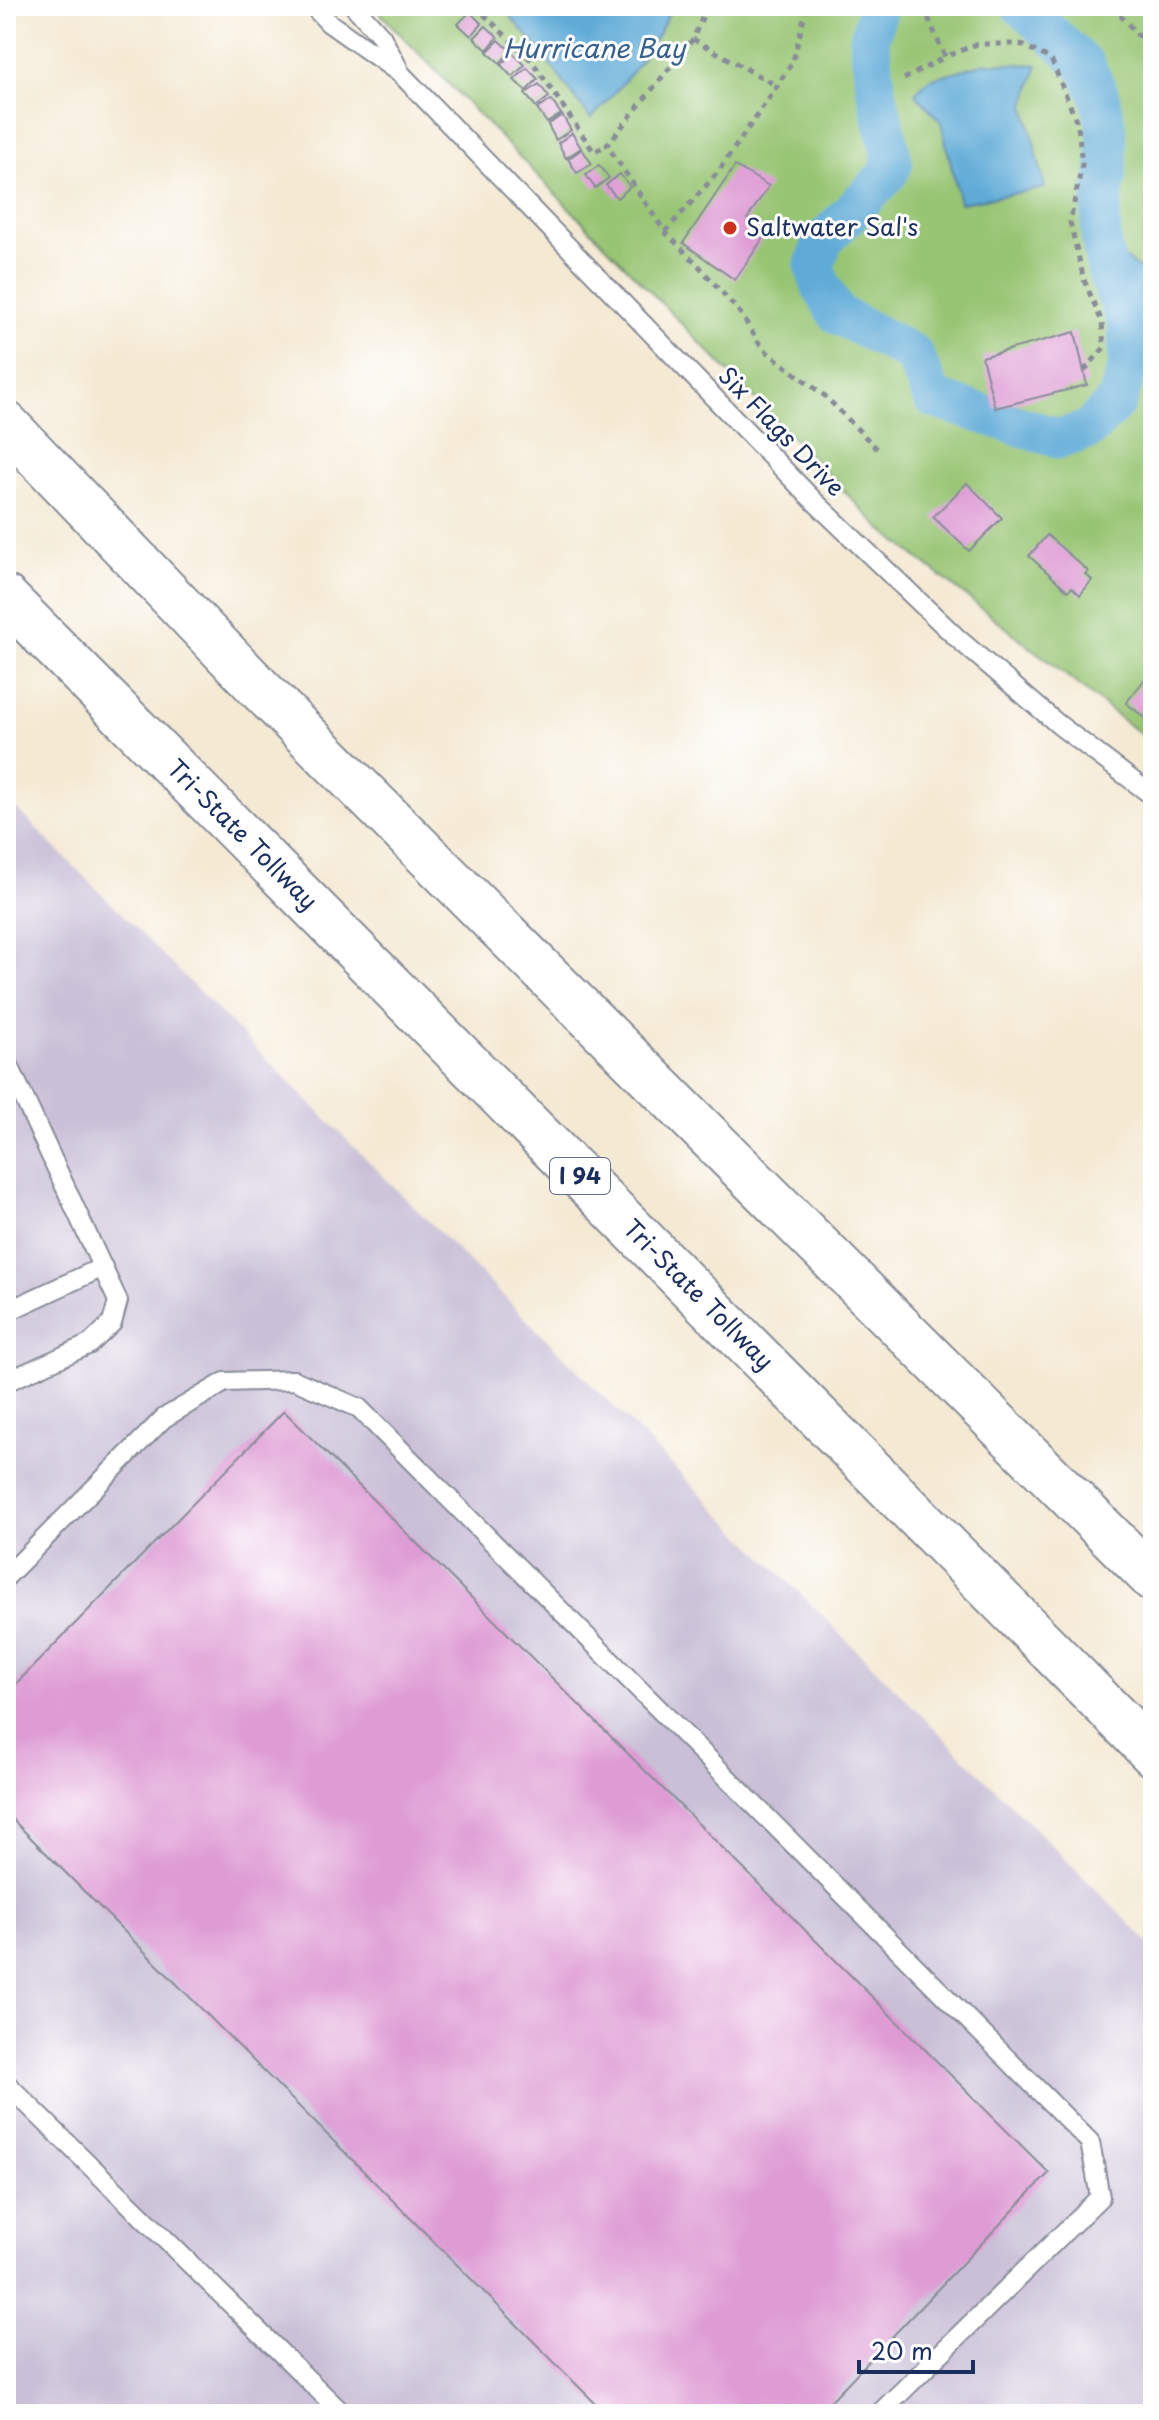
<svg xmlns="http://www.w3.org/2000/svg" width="1159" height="2420" font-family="'Playpen Sans',sans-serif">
  <rect width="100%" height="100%" fill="#fff"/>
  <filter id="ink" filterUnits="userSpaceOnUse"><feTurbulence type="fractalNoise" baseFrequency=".0125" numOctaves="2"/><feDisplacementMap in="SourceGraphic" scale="16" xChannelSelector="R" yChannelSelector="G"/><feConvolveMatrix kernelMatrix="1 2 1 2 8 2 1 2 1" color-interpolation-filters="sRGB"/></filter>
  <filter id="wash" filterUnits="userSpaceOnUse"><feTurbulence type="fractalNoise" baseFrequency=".006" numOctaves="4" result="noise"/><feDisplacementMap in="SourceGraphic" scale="32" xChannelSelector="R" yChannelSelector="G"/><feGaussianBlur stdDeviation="1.8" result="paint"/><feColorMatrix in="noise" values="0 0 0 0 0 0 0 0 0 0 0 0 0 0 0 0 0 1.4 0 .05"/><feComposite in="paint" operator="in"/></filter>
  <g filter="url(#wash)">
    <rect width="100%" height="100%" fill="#f4e9d3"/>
    <path fill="#c9bfd7" d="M6 798 1153 1947V2414H6Z"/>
    <path fill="#98c573" stroke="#5a7a68" stroke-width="2" d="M373 6H1153V744L880 528Z"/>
    <g fill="#5eaad7" stroke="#3c6c9a" stroke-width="2">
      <path d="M501 6H672C654 50 623 84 591 119L537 47Z"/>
      <path d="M986 63 1038 65 1025 105 1045 188 960 203 941 122 915 93 930 79Z"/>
      <path d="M1101 241 1138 268 1153 264V339L1144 345 1128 367V324L1107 272Z"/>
    </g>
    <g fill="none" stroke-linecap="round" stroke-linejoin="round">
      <path stroke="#5eaad7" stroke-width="40" d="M878 6 869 41 876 89 893 164 887 175 823 241 814 266 821 286 837 314 913 354 933 398 1060 439 1088 430 1117 401 1128 367V324L1107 272 1101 241V214L1107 170V131L1100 96 1085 65 1021 6"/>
    </g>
    <g id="blocks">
      <g fill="#de9bd4">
        <path d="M470 12 482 24 471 36 458 24Z"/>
        <path d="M486 26 498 37 487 50 474 38Z"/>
        <path d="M499 40 511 51 500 63 487 52Z"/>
        <path d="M513 53 525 65 512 77 501 65Z"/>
        <path d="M527 68 538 79 526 91 514 80Z"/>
        <path d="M539 84 549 97 536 107 525 94Z"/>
        <path d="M551 100 561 114 547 123 537 109Z"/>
        <path d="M562 115 571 130 556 140 548 125Z"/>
        <path d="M572 133 581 148 566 158 558 143Z"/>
        <path d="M582 149 592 164 577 173 568 159Z"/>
        <path d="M599 165 609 178 595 188 586 175Z"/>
        <path d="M735 166 769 186 747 219 768 231 735 280 683 243Z"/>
        <path d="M620 174 630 187 617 198 606 185Z"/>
        <path d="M1075 332 1087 385 995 408 982 357Z"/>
        <path d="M967 483 1002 518 969 551 933 517Z"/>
        <path d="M1047 535 1088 571 1085 574 1092 580 1080 595 1072 587 1068 591 1029 556Z"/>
        <path d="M1153 669V724L1126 703Z"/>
        <path d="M284 1411 1049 2173 818 2414H606L6 1813V1694Z"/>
      </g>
    </g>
  </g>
  <g filter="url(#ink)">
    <use href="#blocks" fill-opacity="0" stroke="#888c98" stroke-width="2"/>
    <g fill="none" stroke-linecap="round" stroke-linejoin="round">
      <defs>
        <g id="service">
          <path d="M313 6 329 23 401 74 814 501 956 637 1059 725 1153 796"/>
          <path d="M354 6 381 36 398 68"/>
          <path d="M6 1059 118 1301 112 1323 90 1344 6 1382"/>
          <path d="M6 1312 103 1267"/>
          <path d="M6 1577 164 1418 225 1382 294 1380 359 1408 1090 2142 1100 2197 879 2414"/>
          <path d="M6 2083 343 2414"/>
        </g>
        <g id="motorway">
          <path d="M6 424 257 686 1153 1579"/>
          <path d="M6 598 1153 1754"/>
        </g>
      </defs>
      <use href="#service" stroke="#888c98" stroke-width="22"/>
      <use href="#motorway" stroke="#888c98" stroke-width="48"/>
      <g stroke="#888c98" stroke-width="5" stroke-dasharray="6 6" stroke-linecap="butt">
        <path d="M475 6 532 61 594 152 607 145"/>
        <path d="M707 6 693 39 607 145 665 232 699 266 741 314 762 348 825 396 881 453"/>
        <path d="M927 6V15L945 57 977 44H1020L1051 59 1078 125 1082 165 1070 222 1084 280 1102 322 1104 348 1084 371"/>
        <path d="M1112 6 1138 35 1153 63"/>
        <path d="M693 39 777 86"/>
        <path d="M904 79 945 57"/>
        <path d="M665 232 718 172 777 86 793 61 807 6"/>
      </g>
      <use href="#service" stroke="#fff" stroke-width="18"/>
      <use href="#motorway" stroke="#fff" stroke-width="44"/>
    </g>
  </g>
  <circle fill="#c8321e" stroke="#fff" stroke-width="3" cx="730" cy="228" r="8"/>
  <g text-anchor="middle" stroke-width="6" stroke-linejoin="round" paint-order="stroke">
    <rect fill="#fff" stroke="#5f6d8e" stroke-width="2" x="550" y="1158" width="60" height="36" rx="6"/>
    <g font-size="22" font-weight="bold" fill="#1b2f5e">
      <text x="580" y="1184">I 94</text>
    </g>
    <g font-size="24" fill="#1b2f5e" stroke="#fff" text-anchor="start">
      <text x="746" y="236">Saltwater Sal's</text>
    </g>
    <g font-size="24" fill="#1b2f5e" stroke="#fff">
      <text transform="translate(781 432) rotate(46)" y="8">Six Flags Drive</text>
      <text transform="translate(242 835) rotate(45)" y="8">Tri-State Tollway</text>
      <text transform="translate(698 1295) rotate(45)" y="8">Tri-State Tollway</text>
    </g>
    <g font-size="26" font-style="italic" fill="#36608e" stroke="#fff">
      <text x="594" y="58">Hurricane Bay</text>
    </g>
  </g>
  <rect width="1159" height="2420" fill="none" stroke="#fff" stroke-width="32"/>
  <path d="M859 2360v12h114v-12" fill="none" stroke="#1b2f5e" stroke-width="4"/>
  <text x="871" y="2360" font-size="24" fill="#1b2f5e" stroke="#ffffff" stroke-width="6" paint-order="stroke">20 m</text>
</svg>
